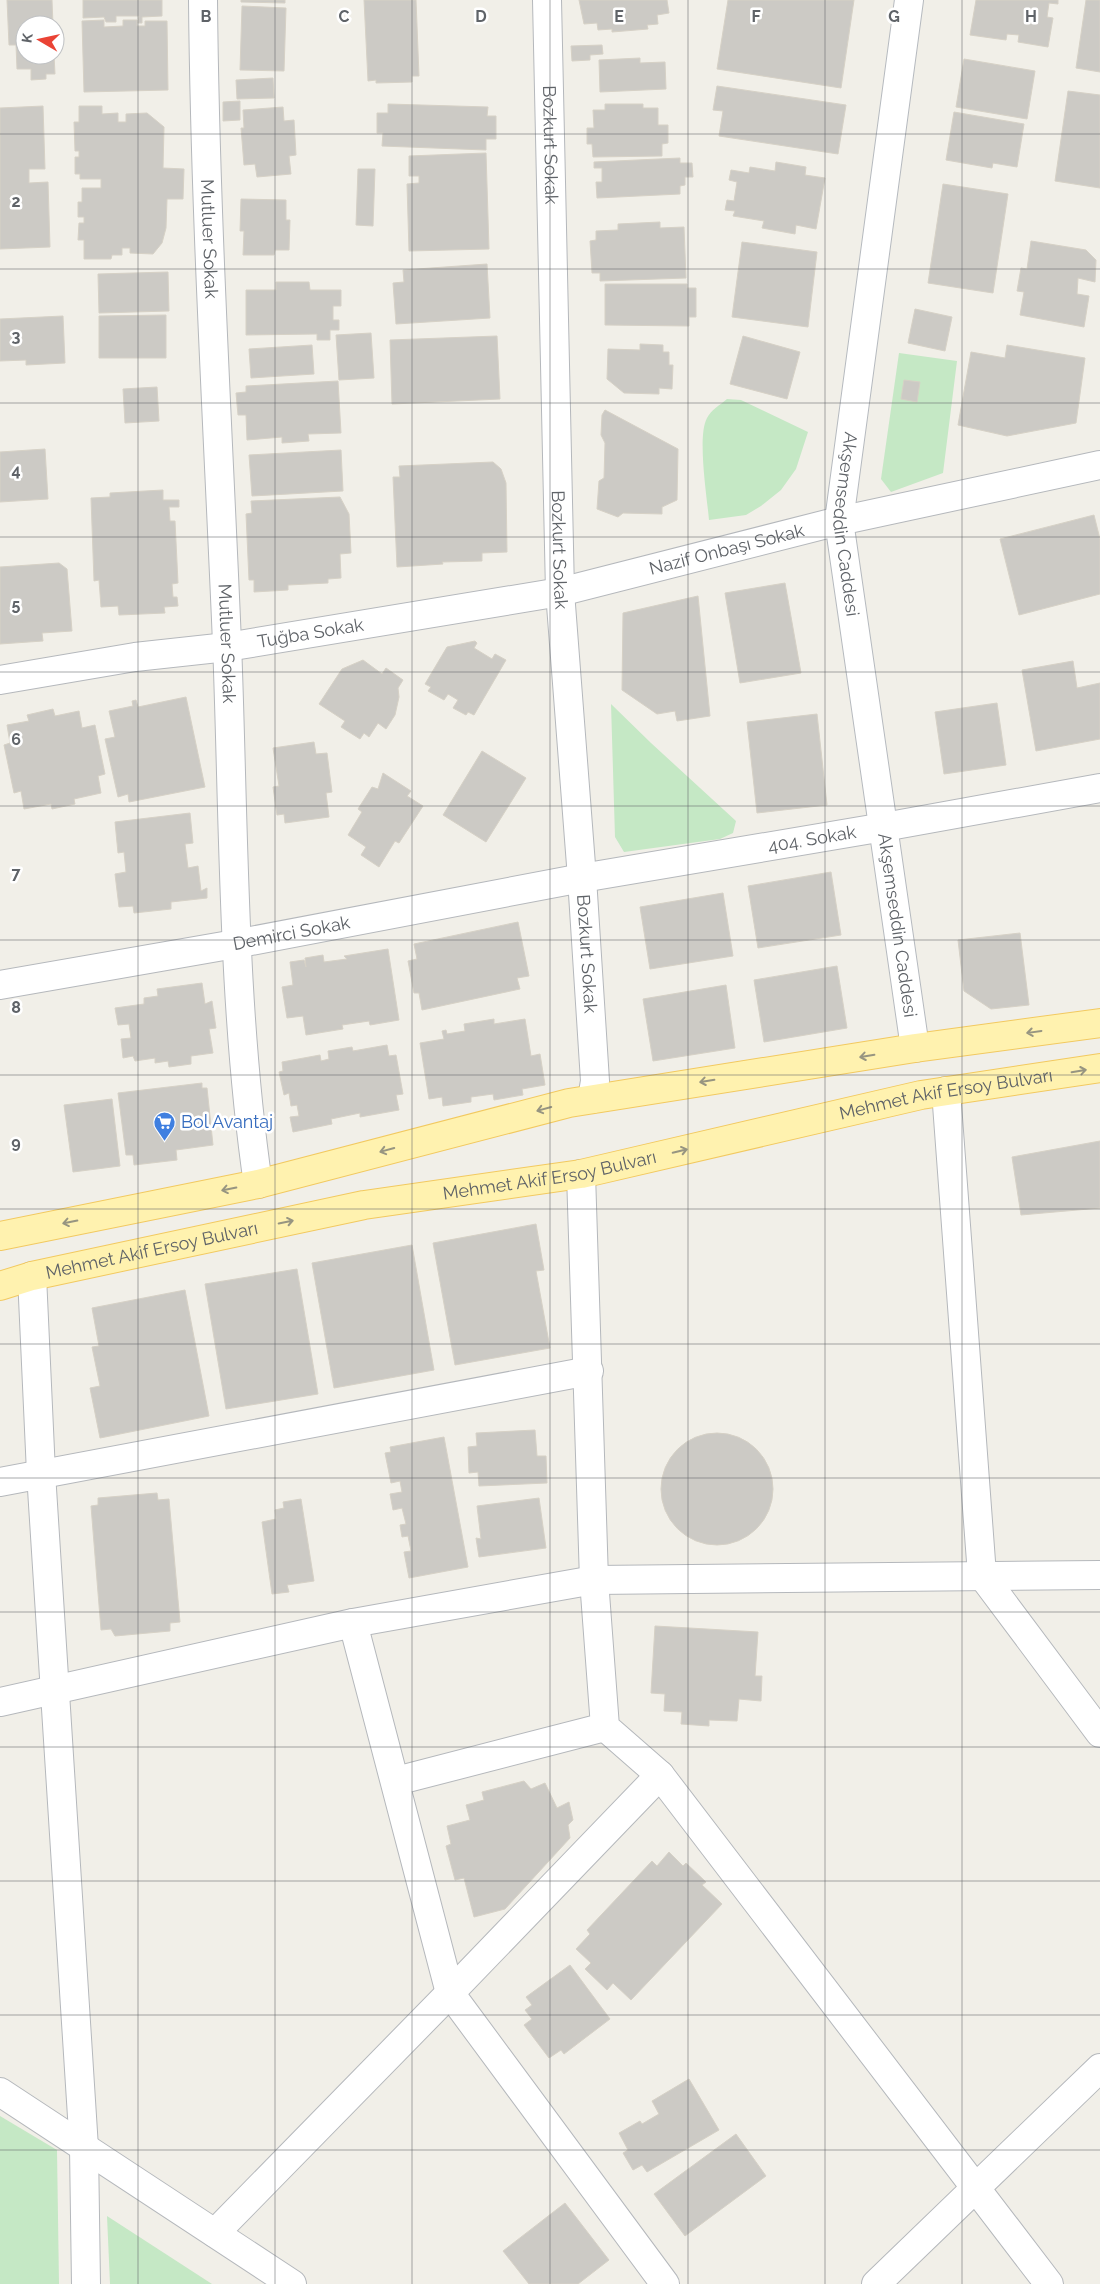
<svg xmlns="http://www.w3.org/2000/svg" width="1100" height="2284" font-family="Raleway,sans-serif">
  <rect width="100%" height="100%" fill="#f1efe8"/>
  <g fill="#c5e8c5">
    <path d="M899 353 957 361 943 473 891 492 881 479Z"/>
    <path d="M727 399 741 400 808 432 796 469 781 490 761 506 746 515 709 520C707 497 697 436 707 418 711 410 720 405 727 399Z"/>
    <path d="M611 704 651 743 736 821 733 833 720 839 624 852 615 837Z"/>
    <path d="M0 2116 57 2150 59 2284H0Z"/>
    <path d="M107 2216 212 2284H110Z"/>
  </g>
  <g fill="#cccac5" stroke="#d6d1c6">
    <path d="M7 0H52L53 25H25V55H54L55 74H46V79L31 80V69H17L16 45H9Z"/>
    <path d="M83 0H162V16L142 17V23H138L139 16H116V22H106L104 17 83 18Z"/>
    <path d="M241 0H285V3L241 2Z"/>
    <path d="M364 0H416L419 76H412V82L376 83V80L368 81Z"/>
    <path d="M579 0H667L669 13 657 15 658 24 647 25 648 29 612 32V29L598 30 597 23 584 24Z"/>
    <path d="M728 0H854L841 88 717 69Z"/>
    <path d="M976 0H1058V4L1049 3 1047 17 1053 18 1048 47 1018 42 1019 35 1007 34 1006 40 970 35Z"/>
    <path d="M1086 0H1100V72L1076 68Z"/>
    <path d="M242 6 286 8 284 71 240 70Z"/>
    <path d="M104 20V27L123 26V20H137V26H145V21H167L168 90 84 92 82 21Z"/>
    <path d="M602 45 603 54 590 55V60L572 61 571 46Z"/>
    <path d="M640 58V63L665 62 666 89 600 92 599 60Z"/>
    <path d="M964 59 1035 71 1027 119 956 107Z"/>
    <path d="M273 78 274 98 237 99 236 80Z"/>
    <path d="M717 86 846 105 838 154 719 136 723 111 713 110Z"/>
    <path d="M1068 91 1100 95V188L1055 181Z"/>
    <path d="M240 101V120L223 121V102Z"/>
    <path d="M388 104 488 107 487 116H496V139H486V150L382 146 383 133H377V113H388Z"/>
    <path d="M605 104H643V108H658V125H668V143L662 144V156L593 157 592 144H587V128H594L593 110H605Z"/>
    <path d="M43 106 45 169H29V183L48 182 50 247 0 249V108Z"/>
    <path d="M79 106H102V114L118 113V122H126V114L147 113 164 127 163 168 184 169 183 199H167L166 228 162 243 153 254 130 253V248H122V255H112L111 259H84V240H78L79 223H84V217H78V202H82V188H101V179H80V174H75V157H79V151H75L74 122H79Z"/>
    <path d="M283 107 284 121 294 120 296 155 289 156 291 174 257 177 255 164 244 165 241 128H244L243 110Z"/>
    <path d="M954 112 1024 124 1017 167 993 163 992 168 946 160Z"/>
    <path d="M486 153 489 249 409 251 407 184 419 183V176H409V156Z"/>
    <path d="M680 158V163H692L693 177H685V185L680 186V194L597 198 596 182H602V168H594V162Z"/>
    <path d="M776 162 806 167 805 175 825 178 816 229 796 225 795 234 762 228 764 221 733 216 735 211 725 210 727 200 734 201 737 182 729 180 731 170 749 173 750 167 775 171Z"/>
    <path d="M358 169H375L373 226 356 225Z"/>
    <path d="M943 184 1008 194 993 293 928 283Z"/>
    <path d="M241 199 286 200V220H290L289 250H275L274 255H243L244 231H240Z"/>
    <path d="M660 222V228L684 227 686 278 600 281V273H592L590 241 596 240V231L618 230V224Z"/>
    <path d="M1031 241 1086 250 1096 260 1095 282 1078 278 1077 294 1089 296 1084 327 1020 315 1024 292 1017 291 1021 268 1027 269Z"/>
    <path d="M742 242 817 252 808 327 732 317Z"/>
    <path d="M487 264 490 318 396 324 393 283 404 282 403 270Z"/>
    <path d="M168 272 169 311 99 313 98 274Z"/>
    <path d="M276 282H309L310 290H341V306H333V320H339V330H330V340H317V334L246 335V290H276Z"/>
    <path d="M605 284H687V288H696V317H689V326L605 325Z"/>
    <path d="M915 309 952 317 945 351 908 343Z"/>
    <path d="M166 315V358H99V316Z"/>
    <path d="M63 316 65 363 26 365V360L0 361V319Z"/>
    <path d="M371 333 374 378 339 380 336 335Z"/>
    <path d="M497 336 500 399 392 404 390 340Z"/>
    <path d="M743 336 800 352 787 399 730 384Z"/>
    <path d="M640 344 663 345V352H669V365H673L672 389 659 388V394L624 393 607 379 608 349 640 350Z"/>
    <path d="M312 345 314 374 251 378 249 349Z"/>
    <path d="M1007 345 1085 358 1076 423 1007 436 958 425 971 352 1005 358Z"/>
    <path d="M904 380 920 382 917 402 901 399Z"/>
    <path d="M338 381 341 433 308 434 309 441 282 443V437L247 440 246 415H238L236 393 246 392V386Z"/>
    <path d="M157 387 159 421 125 423 123 389Z"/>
    <path d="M605 410 678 449 677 500 662 507V514L623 513 618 517 597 509 599 481 604 478 605 443 601 435 602 415Z"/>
    <path d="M45 449 48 499 0 502V452Z"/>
    <path d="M341 450 343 491 252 496 249 455Z"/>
    <path d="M493 462 501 469 506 483 507 552 482 553V561L442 562 443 564 397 567 393 477H400L399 466Z"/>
    <path d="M163 490V500H179V507H169L170 521H175L178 583 172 584 173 597H177L178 606 164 607 165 613 119 615 118 606 101 607 99 580 94 581 91 498 110 497V493Z"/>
    <path d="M340 497 349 514 351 553 340 554 341 578 328 579V583L288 585V590L254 592V580H249L246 514 252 513 251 501Z"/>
    <path d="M1094 515 1100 539V594L1019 615 1000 539Z"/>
    <path d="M59 563 67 569 72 631 42 633 43 641 0 644V567Z"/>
    <path d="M785 583 801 673 740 683 725 593Z"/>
    <path d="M698 596 710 716 677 721 675 711 657 714 622 690 623 613Z"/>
    <path d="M475 641 477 643 474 648 492 659 495 654 506 660 474 715 468 712 466 715 453 708 458 700 448 694 444 700 428 691 431 687 425 684 447 647Z"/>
    <path d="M363 660 382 674 386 668 403 680 398 688 399 697 395 715 386 729 378 723 369 737 364 733 360 739 341 727 345 721 319 704 342 669Z"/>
    <path d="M1073 661 1077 688 1100 683V739L1036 751 1022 670Z"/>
    <path d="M186 697 205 787 129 802 128 794 118 797 105 739 115 737 109 711 133 706 132 701 136 700 138 707Z"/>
    <path d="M997 703 1006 765 944 774 935 712Z"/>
    <path d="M53 709 55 716 79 711 82 728 95 725 105 774 98 776 101 793 74 799 75 804 52 809 51 804 24 809 21 791 14 793 4 745 10 743 7 725 29 721 27 715Z"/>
    <path d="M817 714 827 805 757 813 747 722Z"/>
    <path d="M314 742 316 754 327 753 332 792 326 793 329 817 285 823 284 814 277 815 273 787 279 786 273 748Z"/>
    <path d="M482 751 526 778 486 842 443 815Z"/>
    <path d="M383 773 411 791 407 796 423 806 399 843 395 841 379 867 361 855 366 847 348 835 362 812 358 809 372 787 378 789Z"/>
    <path d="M190 813 193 843 185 844 188 868 198 866 201 891 207 888V898L171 902V909L134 913 133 906 119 907 115 874 126 872 124 852 118 853 115 822Z"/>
    <path d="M831 872 841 935 758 948 748 886Z"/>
    <path d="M723 893 733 956 650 969 640 907Z"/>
    <path d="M518 922 529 976 517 978 520 989 422 1010 419 993H414L408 961 417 959 414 944Z"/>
    <path d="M1020 933 1029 1005 991 1009 964 991 958 940Z"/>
    <path d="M388 949 399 1020 370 1025 369 1021 342 1025 343 1029 306 1035 303 1016 287 1018 282 987 293 985 290 962 304 960 306 967 305 958 323 955 324 962 347 959 344 956Z"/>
    <path d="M837 966 847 1028 764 1042 754 980Z"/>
    <path d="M202 983 205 1004 212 1001 216 1028 209 1029 213 1053 191 1056V1064L169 1067 168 1061 155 1063V1058L135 1061 133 1056 123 1058 121 1039 131 1038 129 1024 118 1025 115 1008 144 1004V998L158 996 157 989Z"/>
    <path d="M726 985 735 1048 653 1061 643 999Z"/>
    <path d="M494 1019V1024L525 1019 531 1056 540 1054 545 1085 522 1089 523 1095 494 1100 493 1094 471 1097V1102L443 1106 442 1097 429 1099 420 1043 444 1039 442 1031 446 1030 447 1034 465 1031 464 1024Z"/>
    <path d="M387 1045 389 1056 396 1055 403 1094 396 1095 399 1110 360 1117V1113L331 1119 332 1124 293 1132 290 1117 299 1116 297 1105 291 1106 289 1093 284 1095 279 1072 283 1071 282 1062 320 1055 321 1061 329 1059 328 1051 352 1047 353 1051Z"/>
    <path d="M202 1083V1088H207L213 1145 176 1150 177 1160 134 1165 133 1155H126L118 1093Z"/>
    <path d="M112 1099 120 1166 73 1172 64 1105Z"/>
    <path d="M1100 1141V1208L1021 1215 1012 1157Z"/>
    <path d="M536 1224 544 1270 536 1271 550 1348 455 1365 433 1243Z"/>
    <path d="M412 1245 434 1370 334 1388 312 1263Z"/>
    <path d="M297 1269 318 1394 226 1409 205 1284Z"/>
    <path d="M185 1290 209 1416 100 1438 90 1388 100 1386 92 1347 99 1346 92 1308Z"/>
    <path d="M535 1430 537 1456H546L547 1483 479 1486 478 1472 469 1473 468 1447 477 1446 476 1433Z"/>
    <circle cx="717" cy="1489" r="56"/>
    <path d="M444 1437 468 1567 409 1578 404 1552 411 1551 408 1536 402 1537 400 1525 406 1524 402 1508 393 1510 390 1494 402 1492 400 1481 391 1483 385 1453 391 1452 390 1447Z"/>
    <path d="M157 1493 158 1500 169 1499 180 1622 170 1623V1631L115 1636 111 1629 101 1630 91 1506 98 1505V1498Z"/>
    <path d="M539 1498 546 1548 479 1557 476 1538 481 1539 477 1506Z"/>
    <path d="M301 1499 314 1581 287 1585 289 1592 272 1594 262 1522 276 1519 275 1510 284 1508 283 1502Z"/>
    <path d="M655 1626 758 1632 755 1676H762L761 1701 739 1699 737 1721 709 1720V1726L681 1724 682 1712 664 1711 665 1694 651 1693Z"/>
    <path d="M524 1781 531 1789 545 1783 557 1808 569 1802 573 1820 568 1825 570 1838 505 1909 474 1917 464 1878 455 1880 446 1846 451 1844 447 1826 470 1820 466 1805 484 1800 482 1792Z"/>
    <path d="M669 1852 683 1866 686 1863 706 1882 702 1885 722 1904 631 2000 613 1983 607 1990 585 1969 591 1963 576 1949 590 1934 587 1930 652 1861 657 1866Z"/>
    <path d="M570 1965 610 2019 564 2054 561 2050 549 2058 524 2025 532 2019 525 2010 532 2005 526 1997Z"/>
    <path d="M689 2079 719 2130 647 2172 642 2165 633 2170 623 2153 628 2150 619 2133 640 2121 642 2124 659 2114 652 2101Z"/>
    <path d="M736 2134 766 2176 685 2236 654 2194Z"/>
    <path d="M565 2203 609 2260 578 2284H529L503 2251Z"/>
  </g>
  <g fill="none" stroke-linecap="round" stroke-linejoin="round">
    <defs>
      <g id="minor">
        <path id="s1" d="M203 0C205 214 218 429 227 643 234 823 232 1004 258 1184"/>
        <path id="s2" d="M547 0 560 592 582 878 595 1081 592 1099"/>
        <path id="s3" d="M0 680 135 657 227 647 560 592 839 521 1100 465"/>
        <path id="s4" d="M0 985 235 944 582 878 884 827 1100 788"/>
        <path d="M946 1091 982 1575 1100 1733"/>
        <path d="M581 1174 594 1580 605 1727 660 1775 1049 2284"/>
        <path d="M32 1276 41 1473 84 2148 86 2284"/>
        <path d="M0 1482 589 1371"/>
        <path d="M353 1623 450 1993 665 2284"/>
        <path d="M0 1702 353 1623 594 1580 1100 1575"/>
        <path d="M396 1781 605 1727"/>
        <path d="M0 2092 292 2284"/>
        <path d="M215 2233 450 1993 660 1775"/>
        <path d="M876 2284 1100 2068"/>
      </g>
      <g id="secondary">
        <path id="s5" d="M909 0 839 521 915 1048"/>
      </g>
      <g id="primary">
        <path d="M0 1236 258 1184 569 1103 915 1048 1100 1023"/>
        <path id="s6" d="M0 1286 32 1276 364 1205 581 1174 921 1095 1100 1068"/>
      </g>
    </defs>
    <use href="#minor" stroke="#b5b8bc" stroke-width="30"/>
    <use href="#secondary" stroke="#b6babf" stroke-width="30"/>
    <use href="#primary" stroke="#f2c960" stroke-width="30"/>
    <use href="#minor" stroke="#fff" stroke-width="28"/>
    <use href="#secondary" stroke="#fff" stroke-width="28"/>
    <use href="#primary" stroke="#fff2af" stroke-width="28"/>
  </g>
  <defs><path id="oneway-shaft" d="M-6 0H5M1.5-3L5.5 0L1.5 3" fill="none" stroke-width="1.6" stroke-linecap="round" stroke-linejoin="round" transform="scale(1.25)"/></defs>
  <g stroke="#979581">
    <use href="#oneway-shaft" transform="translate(1034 1032) rotate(172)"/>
    <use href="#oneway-shaft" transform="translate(867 1056) rotate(171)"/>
    <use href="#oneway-shaft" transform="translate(1079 1071) rotate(-9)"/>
    <use href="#oneway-shaft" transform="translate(707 1081) rotate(171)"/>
    <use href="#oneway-shaft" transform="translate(544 1109) rotate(165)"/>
    <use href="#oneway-shaft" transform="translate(387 1150) rotate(165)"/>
    <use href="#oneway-shaft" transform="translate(680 1151) rotate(-13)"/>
    <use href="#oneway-shaft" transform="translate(229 1189) rotate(169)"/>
    <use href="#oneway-shaft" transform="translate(70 1222) rotate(169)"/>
    <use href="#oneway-shaft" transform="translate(286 1222) rotate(-12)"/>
  </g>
  <path fill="none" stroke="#5f6368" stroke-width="1" stroke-opacity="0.55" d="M138 0V2284M275 0V2284M412 0V2284M550 0V2284M688 0V2284M825 0V2284M962 0V2284M0 134H1100M0 269H1100M0 403H1100M0 537H1100M0 672H1100M0 806H1100M0 940H1100M0 1075H1100M0 1209H1100M0 1344H1100M0 1478H1100M0 1612H1100M0 1747H1100M0 1881H1100M0 2015H1100M0 2150H1100"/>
  <defs>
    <symbol id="supermarket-pin" viewBox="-11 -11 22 30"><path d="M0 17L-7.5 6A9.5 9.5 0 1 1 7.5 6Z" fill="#3f7fe0" stroke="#fff"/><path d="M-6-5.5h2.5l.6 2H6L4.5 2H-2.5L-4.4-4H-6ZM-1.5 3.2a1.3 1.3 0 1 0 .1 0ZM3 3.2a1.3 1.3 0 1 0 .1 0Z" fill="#fff"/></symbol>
  </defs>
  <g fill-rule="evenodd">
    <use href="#supermarket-pin" x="152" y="1110" width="25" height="34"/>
  </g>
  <g text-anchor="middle" stroke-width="5" stroke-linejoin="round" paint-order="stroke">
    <g font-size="18" fill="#5f6368" stroke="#fff">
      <text dy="6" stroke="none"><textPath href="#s2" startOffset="145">Bozkurt Sokak</textPath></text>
      <text dy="6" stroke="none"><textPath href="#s1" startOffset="239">Mutluer Sokak</textPath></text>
      <text dy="6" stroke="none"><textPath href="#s5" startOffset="529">Akşemseddin Caddesi</textPath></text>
      <text dy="6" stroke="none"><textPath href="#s3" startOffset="739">Nazif Onbaşı Sokak</textPath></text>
      <text dy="6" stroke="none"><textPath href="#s2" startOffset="550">Bozkurt Sokak</textPath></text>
      <text dy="6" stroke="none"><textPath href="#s3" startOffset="314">Tuğba Sokak</textPath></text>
      <text dy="6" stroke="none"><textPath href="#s1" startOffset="644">Mutluer Sokak</textPath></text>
      <text dy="6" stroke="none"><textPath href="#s4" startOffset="825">404. Sokak</textPath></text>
      <text dy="6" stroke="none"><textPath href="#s5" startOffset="934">Akşemseddin Caddesi</textPath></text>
      <text dy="6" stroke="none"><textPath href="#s4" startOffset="296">Demirci Sokak</textPath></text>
      <text dy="6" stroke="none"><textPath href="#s2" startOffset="955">Bozkurt Sokak</textPath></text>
      <text dy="6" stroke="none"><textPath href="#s6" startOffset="966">Mehmet Akif Ersoy Bulvarı</textPath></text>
      <text dy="6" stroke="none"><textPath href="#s6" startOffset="561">Mehmet Akif Ersoy Bulvarı</textPath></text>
      <text dy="6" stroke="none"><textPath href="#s6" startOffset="156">Mehmet Akif Ersoy Bulvarı</textPath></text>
    </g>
    <g font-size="18" fill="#366cbe" stroke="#fff" text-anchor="start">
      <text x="181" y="1128">Bol Avantaj</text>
    </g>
  </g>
  <g font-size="16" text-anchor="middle" font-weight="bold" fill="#5f6368" stroke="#fff" stroke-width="5" stroke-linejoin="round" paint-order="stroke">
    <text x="206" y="22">B</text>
    <text x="344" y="22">C</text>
    <text x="481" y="22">D</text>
    <text x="619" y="22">E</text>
    <text x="756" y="22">F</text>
    <text x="894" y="22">G</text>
    <text x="1031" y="22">H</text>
    <text x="16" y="207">2</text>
    <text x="16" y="342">3</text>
    <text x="16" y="476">4</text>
    <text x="16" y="610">5</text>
    <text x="16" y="745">6</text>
    <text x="16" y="879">7</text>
    <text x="16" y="1013">8</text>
    <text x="16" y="1148">9</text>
  </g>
  <g transform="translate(40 40) rotate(279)"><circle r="24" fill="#ffffff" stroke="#bfc1c3"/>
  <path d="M0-4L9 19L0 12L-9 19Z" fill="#ea4335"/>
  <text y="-8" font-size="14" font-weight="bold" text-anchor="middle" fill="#5f6368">K</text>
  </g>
</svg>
